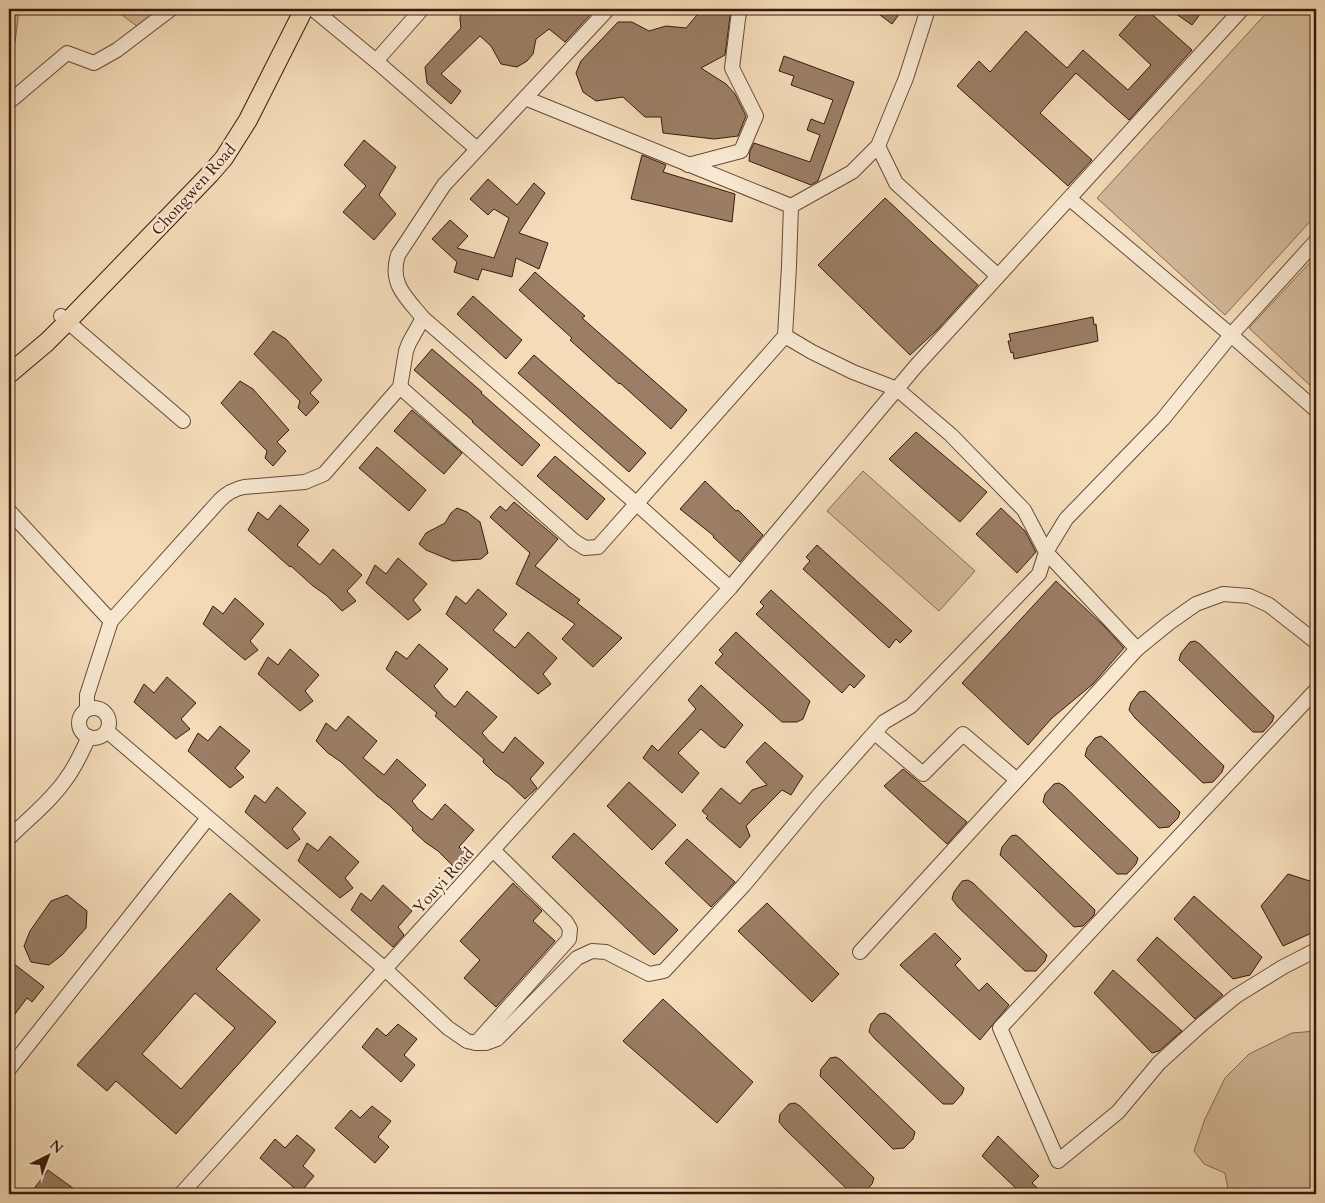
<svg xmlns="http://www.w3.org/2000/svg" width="1325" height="1203" font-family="Cardo,serif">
  <rect width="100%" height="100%" fill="#f4dcb9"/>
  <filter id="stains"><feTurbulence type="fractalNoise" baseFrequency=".004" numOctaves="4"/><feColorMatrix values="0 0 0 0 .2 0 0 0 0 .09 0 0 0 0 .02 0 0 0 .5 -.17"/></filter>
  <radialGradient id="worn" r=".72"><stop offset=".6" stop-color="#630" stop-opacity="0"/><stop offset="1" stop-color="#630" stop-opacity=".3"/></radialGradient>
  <g fill="#d5bb9b" stroke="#886a53">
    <path d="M9 9H19L15 43 9 47Z"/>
    <path d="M114 9H154L151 18 142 30Z"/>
    <path d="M1270 9H1316V215L1225 315 1097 198Z"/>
    <path d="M1316 256V391L1249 328Z"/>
    <path d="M863 471 975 571 939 611 827 511Z"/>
    <path d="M1316 1031V1194H1229L1225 1173 1204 1164 1194 1151 1205 1119 1225 1078 1249 1054 1292 1033Z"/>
  </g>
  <g fill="#9b7e65" stroke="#3b180b" fill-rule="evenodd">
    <path d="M461 9H592L590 15 565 42 549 29 536 39 533 54 527 61 517 67 501 64 491 46 480 36 441 74 461 91 451 104 427 83 425 67 461 28 460 19Z"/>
    <path d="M702 9H731L725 55 701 68 726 84 735 94 746 116 738 136 714 139 663 133 661 117H645L623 97 596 101 583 92 576 73 581 61 618 22H632L649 31 666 26 686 28Z"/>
    <path d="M872 9H903L892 24Z"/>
    <path d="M1142 9H1146L1192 50 1129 120 1076 73 1040 113 1092 160 1068 186 957 86 979 61 990 72 1026 31 1067 68 1083 50 1128 90 1151 65 1119 35Z"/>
    <path d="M1169 9H1204L1192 25Z"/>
    <path d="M784 56 854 82 818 181 811 185 749 161 750 151 754 143 810 162 820 135 807 130 811 119 824 124 833 100 791 85 794 76 779 71Z"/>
    <path d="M364 140 396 167 379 195 396 214 374 240 343 212 366 186 344 165Z"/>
    <path d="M642 155 666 165 663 172 735 194 732 222 631 199Z"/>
    <path d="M488 179 517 205 534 183 545 193 519 233 548 243 539 269 516 258 512 277 482 269 478 280 454 272 457 262 432 239 450 220 468 236 457 248 494 258 509 218 494 209 488 215 470 199Z"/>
    <path d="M885 198 978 285 937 330 910 355 818 265Z"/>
    <path d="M535 272 585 316 582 318 687 410 671 429 620 383 619 384 570 340 572 338 519 290Z"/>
    <path d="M473 296 522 340 506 359 457 314Z"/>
    <path d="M1093 317 1094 325 1096 324 1098 341 1014 359 1013 352 1011 353 1008 341H1011L1009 334Z"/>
    <path d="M273 331 286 339 322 380 310 393 319 402 306 416 298 408 300 401 254 354Z"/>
    <path d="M432 349 482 392 481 393 540 445 522 466 472 422 473 421 414 370Z"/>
    <path d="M534 355 646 453 629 472 518 373Z"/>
    <path d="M240 381 253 389 289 430 277 442 286 451 273 466 265 458 267 451 221 403Z"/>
    <path d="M412 410 462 453 444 474 394 431Z"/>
    <path d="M916 432 987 492 960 522 889 459Z"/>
    <path d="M377 447 426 490 409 511 359 468Z"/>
    <path d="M555 456 605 499 587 520 537 476Z"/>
    <path d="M705 481 736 511 738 510 763 535 740 562 713 537 714 536 680 509Z"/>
    <path d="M514 502 558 539 535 566 580 600 577 603 622 638 593 667 562 639 575 624 516 584 530 553 490 517 500 506 506 511Z"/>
    <path d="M280 505 309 530 297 545 320 565 333 549 362 575 347 591 356 601 342 611 326 595 313 586 291 566 290 567 248 530 258 512 268 520Z"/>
    <path d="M457 508 467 512 480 522 488 553 481 559 453 561 426 550 419 544 426 533 445 523 451 513Z"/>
    <path d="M1001 508 1025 531 1036 552 1017 573 976 534Z"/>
    <path d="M817 545 912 631 900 643 896 639 889 648 803 569 810 561 806 557Z"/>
    <path d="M398 558 427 584 413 600 421 610 408 620 366 583 375 565 386 574Z"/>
    <path d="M1056 581 1105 627 1124 648 1093 684 1052 718 1028 745 962 683Z"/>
    <path d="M478 589 507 614 493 630 515 648 528 632 557 658 543 674 551 684 538 694 446 614 456 596 466 604Z"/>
    <path d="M771 590 865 676 854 688 850 684 842 693 756 614 764 606 760 602Z"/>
    <path d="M235 598 264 624 250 641 258 650 245 660 203 624 213 606 223 614Z"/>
    <path d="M736 632 810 701 803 719 797 722H782L715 663 723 654 719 650Z"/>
    <path d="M1195 641 1200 644 1274 716 1272 722 1263 732H1253L1179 660 1181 653 1190 642Z"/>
    <path d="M419 644 448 669 434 686 444 698 455 707 467 691 497 717 482 733 489 741 503 753 515 737 544 763 530 779 537 788 525 799 508 783 495 774 483 762 484 759 435 716 437 713 386 669 396 651 407 659Z"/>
    <path d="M290 649 319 675 305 691 313 701 300 711 258 674 268 657 278 665Z"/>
    <path d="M167 677 196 703 181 719 190 729 176 739 134 702 144 684 154 693Z"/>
    <path d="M701 685 743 725 725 748 720 746 701 729 678 753 699 773 682 793 643 758 652 745 658 751 696 709 688 700Z"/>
    <path d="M1145 691 1150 695 1224 766 1222 772 1213 782 1203 783 1135 718 1129 710 1131 703 1139 692Z"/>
    <path d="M348 716 377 741 363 758 384 775 397 759 426 785 412 801 418 809 432 820 445 804 474 830 459 847 468 856 454 867 438 851 425 842 412 830 413 828 390 806 377 796 341 762 328 753 316 741 326 723 336 731Z"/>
    <path d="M220 726 250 751 235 768 244 777 230 788 188 751 198 733 208 741Z"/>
    <path d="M1101 736 1106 740 1180 812 1178 818 1169 827 1159 828 1085 756 1087 748 1095 738Z"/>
    <path d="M765 742 803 776 791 795 782 790 746 826 750 836 740 848 706 818 708 816 702 811 721 788 740 804 752 790 767 785 746 762Z"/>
    <path d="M903 769 967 822 947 844 884 786Z"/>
    <path d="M629 782 676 825 652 850 607 806Z"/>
    <path d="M1059 783 1064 786 1138 858 1136 864 1127 874H1117L1049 809 1043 802 1045 794 1054 784Z"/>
    <path d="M277 787 306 813 292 829 300 839 287 849 245 812 255 795 265 803Z"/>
    <path d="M574 833 678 930 654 955 552 857Z"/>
    <path d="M1016 835 1021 839 1095 910 1094 915 1083 926 1074 927 1000 855 1002 847 1011 836Z"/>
    <path d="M330 836 359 862 345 878 353 888 340 898 298 861 307 843 318 851Z"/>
    <path d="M687 839 735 882 711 907 665 863Z"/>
    <path d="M1288 874 1316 883V931L1283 946 1261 906Z"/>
    <path d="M968 880 973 883 1047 955 1045 961 1036 971H1025L958 907 952 899 954 892 962 881Z"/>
    <path d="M513 883 542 911 533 921 555 941 496 1007 464 978 480 960 460 941Z"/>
    <path d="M383 885 412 911 398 927 404 935 393 947 351 910 361 893 371 901Z"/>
    <path d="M230 893 260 920 216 969 276 1022 176 1134 116 1081 107 1091 77 1065ZM195 993 235 1028 181 1089 142 1054Z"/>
    <path d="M67 895 87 911 86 928 62 955 49 965 31 962 24 946 30 931 51 901Z"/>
    <path d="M1194 896 1262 957 1250 975 1233 979 1174 919Z"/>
    <path d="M767 903 839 974 812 1002 738 931Z"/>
    <path d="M935 933 961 959 955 965 979 991 987 983 1009 1005 980 1040 900 965Z"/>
    <path d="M1157 937 1223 995 1195 1019 1137 960Z"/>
    <path d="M9 960 44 987 32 1002 27 998 9 1022Z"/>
    <path d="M1113 970 1182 1031 1159 1051 1152 1053 1094 993Z"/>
    <path d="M663 999 753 1082 717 1123 623 1041Z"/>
    <path d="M885 1013 890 1016 964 1088 962 1094 953 1104H943L875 1039 869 1032 871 1024 879 1014Z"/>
    <path d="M398 1024 417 1039 404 1055 415 1065 401 1082 362 1047 377 1028 386 1036Z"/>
    <path d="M836 1057 841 1060 915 1132 913 1139 904 1148 893 1149 820 1076 821 1069 830 1058Z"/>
    <path d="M795 1103 800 1106 874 1178 872 1184 863 1194H852L785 1129 779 1122 780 1114 789 1104Z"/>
    <path d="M372 1106 391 1121 378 1137 389 1147 375 1163 335 1128 351 1110 360 1118Z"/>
    <path d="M297 1135 315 1150 303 1166 314 1176 300 1193 260 1158 275 1139 285 1148Z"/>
    <path d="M998 1136 1039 1176 1032 1183 1044 1194H1022L982 1156Z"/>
    <path d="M48 1170 81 1194H30Z"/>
  </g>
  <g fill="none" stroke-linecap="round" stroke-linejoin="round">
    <defs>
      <g id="minor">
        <path d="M313 9 376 61 477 149"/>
        <path d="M608 9 444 185 398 255C389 284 406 297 423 318L637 504 730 588 916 366 1242 9"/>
        <path d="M376 61 422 9"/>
        <path d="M525 98 791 206"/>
        <path d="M9 102 67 53 94 63 117 50 171 9"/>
        <path d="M878 146 896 183 998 276"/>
        <path d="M688 165 741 151 756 116 732 68 738 19 740 9"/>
        <path d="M1070 199 1231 335 1316 241"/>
        <path d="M791 206 852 172 878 146 906 78 928 9"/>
        <path d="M61 316 183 421"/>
        <path d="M785 336 789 266 791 206"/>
        <path d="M9 511 111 621"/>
        <path d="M1137 649 1169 623 1196 604 1223 594 1249 596 1269 605 1316 642"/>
        <path d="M1316 690 1000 1028 1058 1161 1118 1112 1159 1063 1202 1024 1236 996 1283 967 1316 950"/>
        <circle cx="94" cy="723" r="15"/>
        <path d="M87 709V695L111 621 220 500C227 493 234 489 244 487L305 482 324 474 400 387 406 351 409 343 423 318"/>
        <path d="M107 731 385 969 448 1028 467 1041 476 1043H486L497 1039 577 958 592 951 606 952 649 974 664 971 744 885 818 796 884 722 911 706 1039 574 1046 552 1024 510 951 435 897 389 853 372 812 352 785 336 598 547 585 548 574 541 400 387"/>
        <path d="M875 733 923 774 963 734 1017 780"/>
        <path d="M9 838C28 819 51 801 66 779 76 766 82 751 89 737"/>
        <path d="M860 952 1137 649 1046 552 1066 519 1163 419 1231 335 1316 410"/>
        <path d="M476 1043 569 939 570 929 566 922 493 850"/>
        <path d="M9 1069 208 818"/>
        <path d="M181 1194 730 588"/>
      </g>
      <path id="major" d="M9 374 47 342 67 322 210 174 224 158 248 120 304 9"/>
    </defs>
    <use href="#minor" stroke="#694936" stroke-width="16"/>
    <use href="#major" stroke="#3b180b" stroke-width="20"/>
    <use href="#minor" stroke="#f8e8d2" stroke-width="14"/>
    <use href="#major" stroke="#f4dcb9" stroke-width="18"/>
  </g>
  <g text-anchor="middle" stroke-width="5" stroke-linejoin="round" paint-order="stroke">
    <g font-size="16" fill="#3b180b" stroke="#f8e8d2">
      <text transform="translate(193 189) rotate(-48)" y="6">Chongwen Road</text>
      <text transform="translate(443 880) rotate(-48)" y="6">Youyi Road</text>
    </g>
  </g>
  <rect width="1325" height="1203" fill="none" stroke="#f4dcb9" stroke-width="30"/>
  <rect x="10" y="10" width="1305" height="1183" fill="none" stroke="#3b180b" stroke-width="2.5"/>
  <rect x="15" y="15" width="1295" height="1173" fill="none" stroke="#3b180b"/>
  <g transform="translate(48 1156) rotate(42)" stroke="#f8e8d2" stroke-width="4" paint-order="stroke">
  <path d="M0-4L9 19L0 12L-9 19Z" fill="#3b180b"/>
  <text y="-8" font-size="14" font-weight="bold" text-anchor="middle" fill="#3b180b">N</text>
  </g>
  <rect width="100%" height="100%" filter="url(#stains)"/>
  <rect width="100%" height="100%" fill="url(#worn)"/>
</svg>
